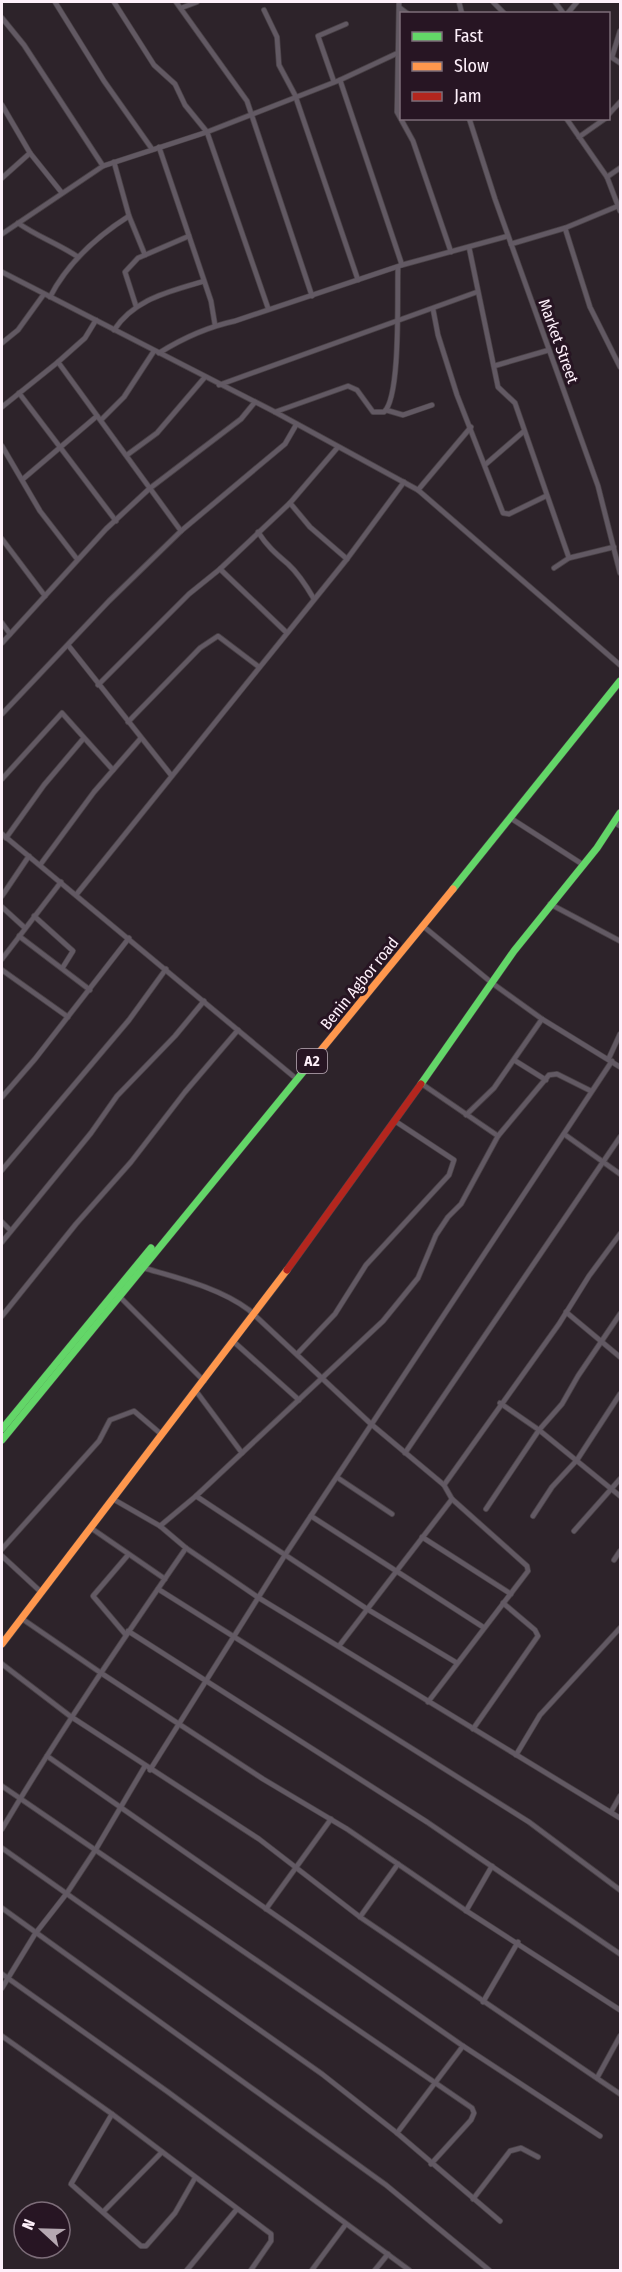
<svg xmlns="http://www.w3.org/2000/svg" width="622" height="2272" font-family="'Fira Sans Condensed',sans-serif">
  <rect width="100%" height="100%" fill="#2d232a"/>
  <g fill="none" stroke-linecap="round" stroke-linejoin="round">
    <defs>
      <g id="street">
        <path d="M55 2 104 81 152 149"/>
        <path d="M114 2 154 65 175 84 185 105 207 132 268 308"/>
        <path d="M176 2 247 101 312 296"/>
        <path d="M399 2 397 112 413 141 451 252"/>
        <path d="M459 2 462 14"/>
        <path d="M493 2 505 14"/>
        <path d="M555 2 564 14"/>
        <path d="M181 8 197 2"/>
        <path d="M400 8 408 14"/>
        <path d="M264 10 277 37 279 65 295 95 358 280"/>
        <path d="M567 14 577 2"/>
        <path d="M2 18 24 45 103 166"/>
        <path d="M608 55 620 63"/>
        <path d="M612 57 620 31"/>
        <path d="M340 80 402 265"/>
        <path d="M334 82 318 36 346 24"/>
        <path d="M2 105 30 153 62 193"/>
        <path d="M608 115 620 102"/>
        <path d="M469 118 495 199 598 486 620 573"/>
        <path d="M566 118 607 177 620 211"/>
        <path d="M579 137 606 118"/>
        <path d="M159 147 211 301 215 325"/>
        <path d="M114 162 129 216 145 255"/>
        <path d="M607 177 620 168"/>
        <path d="M2 178 30 153"/>
        <path d="M18 223C38 237 57 243 78 257"/>
        <path d="M565 228 590 307 620 367"/>
        <path d="M2 234 103 166 207 132 340 80 402 51"/>
        <path d="M511 244 565 228 618 206"/>
        <path d="M469 247 498 387 515 403 569 558"/>
        <path d="M2 272 275 412 418 490 620 665"/>
        <path d="M50 297C68 262 96 237 129 216"/>
        <path d="M136 306 125 272 138 258 189 236"/>
        <path d="M433 309 438 335 457 395 503 513 509 514 546 496"/>
        <path d="M114 330C135 298 170 292 204 281"/>
        <path d="M2 343 18 330 44 294"/>
        <path d="M159 353C183 338 207 327 235 321L402 265 508 236"/>
        <path d="M58 362 85 338 96 320"/>
        <path d="M494 366 549 350"/>
        <path d="M219 385 477 292"/>
        <path d="M19 393 116 521"/>
        <path d="M2 407 58 362 181 531"/>
        <path d="M386 410 403 415 432 405"/>
        <path d="M275 412 348 386 357 390 373 412H384C401 397 397 295 398 267"/>
        <path d="M101 420 124 397 154 351"/>
        <path d="M2 446 40 511 77 559"/>
        <path d="M127 455 157 433 205 377"/>
        <path d="M486 464 523 432"/>
        <path d="M23 479 97 416"/>
        <path d="M418 490 471 427"/>
        <path d="M290 503 310 527 347 559"/>
        <path d="M258 532C267 546 275 553 288 564 299 574 307 587 314 599"/>
        <path d="M2 539 45 596"/>
        <path d="M554 568 569 558 614 547"/>
        <path d="M220 569 287 633"/>
        <path d="M2 623 10 634"/>
        <path d="M2 643 106 529 149 489 241 419 255 402"/>
        <path d="M68 645 171 775"/>
        <path d="M98 685 189 594 220 569 290 503 338 447"/>
        <path d="M2 714 109 601 181 531 285 444 296 425"/>
        <path d="M128 722 200 648 218 636 259 667"/>
        <path d="M2 779 62 713 113 770"/>
        <path d="M512 819 582 864"/>
        <path d="M615 823 620 826"/>
        <path d="M2 834 293 1076"/>
        <path d="M6 838 44 785 83 739"/>
        <path d="M40 865 94 792 141 738"/>
        <path d="M76 895 347 559 404 482"/>
        <path d="M2 896 29 856"/>
        <path d="M550 904 620 941"/>
        <path d="M2 907 25 928"/>
        <path d="M34 916 73 951 63 967"/>
        <path d="M423 926 492 983 542 1019 620 1067"/>
        <path d="M19 936 90 990"/>
        <path d="M2 959 61 882"/>
        <path d="M2 970 68 1017"/>
        <path d="M609 1058 620 1034"/>
        <path d="M514 1060 546 1080"/>
        <path d="M422 1084 498 1136"/>
        <path d="M2 1097 35 1059 129 938"/>
        <path d="M466 1115 494 1088 542 1019"/>
        <path d="M564 1134 620 1174"/>
        <path d="M2 1170 129 1020 166 969"/>
        <path d="M2 1222 10 1230"/>
        <path d="M2 1242 91 1133 117 1096 175 1036 204 1001"/>
        <path d="M144 1268C178 1278 220 1288 249 1310L371 1424 444 1485 452 1499 527 1566 528 1571 428 1702"/>
        <path d="M121 1298 204 1381"/>
        <path d="M566 1312 620 1357"/>
        <path d="M2 1316 76 1224 131 1162 185 1092 238 1030"/>
        <path d="M234 1342 299 1400"/>
        <path d="M298 1353 335 1314 366 1265 449 1175 454 1160 395 1121"/>
        <path d="M196 1391 242 1453"/>
        <path d="M500 1403 539 1430 620 1496"/>
        <path d="M405 1453 620 1137"/>
        <path d="M338 1478 392 1514"/>
        <path d="M444 1485 559 1324 589 1276 620 1234"/>
        <path d="M196 1496 367 1609 457 1663"/>
        <path d="M113 1499 160 1526 186 1548 259 1598 620 1818"/>
        <path d="M486 1509 539 1430 562 1404 578 1376 620 1314"/>
        <path d="M311 1516 483 1627"/>
        <path d="M533 1516 552 1487 577 1460 620 1394"/>
        <path d="M160 1526 196 1496 383 1321 418 1278 436 1235 448 1217 461 1204 498 1136 549 1075 557 1074 591 1091"/>
        <path d="M91 1528 165 1579"/>
        <path d="M574 1531 620 1479"/>
        <path d="M422 1537 511 1594"/>
        <path d="M2 1549 99 1441 110 1420 134 1411 161 1434"/>
        <path d="M2 1556 41 1592"/>
        <path d="M614 1560 620 1551"/>
        <path d="M158 1589 529 1822 620 1890"/>
        <path d="M21 1618 101 1673 263 1779 347 1829 465 1910 620 2010"/>
        <path d="M128 1631 427 1822 620 1954"/>
        <path d="M126 1635 93 1596 128 1555"/>
        <path d="M339 1646 452 1499"/>
        <path d="M2 1664 70 1716 259 1839 360 1917 620 2094"/>
        <path d="M473 1729 538 1636 535 1630 503 1603"/>
        <path d="M516 1755 540 1715 620 1628"/>
        <path d="M47 1756 463 2046 600 2136"/>
        <path d="M150 1770 285 1555 612 1061"/>
        <path d="M2 1786 472 2108 474 2113 471 2120 431 2164"/>
        <path d="M611 1812 620 1796"/>
        <path d="M2 1829C59 1733 122 1641 186 1548"/>
        <path d="M2 1848 322 2074 397 2133 500 2221"/>
        <path d="M2 1908 386 2185 489 2270"/>
        <path d="M266 1909 331 1819"/>
        <path d="M466 1911 492 1866"/>
        <path d="M360 1917 398 1864"/>
        <path d="M2 1974 168 2092 409 2270"/>
        <path d="M2 1988 35 1934 67 1893 96 1849 145 1766"/>
        <path d="M483 2002 518 1942"/>
        <path d="M2 2036 112 2114 271 2234V2241L251 2270"/>
        <path d="M597 2078 620 2036"/>
        <path d="M112 2114 71 2184 141 2246H146L175 2213 195 2178"/>
        <path d="M397 2133 463 2046"/>
        <path d="M473 2199 510 2151 521 2148 538 2157"/>
        <path d="M103 2212 162 2152"/>
        <path d="M187 2270 237 2209"/>
        <path d="M312 2270 346 2224"/>
        <path d="M375 2270 388 2254"/>
      </g>
      <g id="fast">
        <path d="M453 889 620 681"/>
        <path d="M421 1084 514 951 597 848 620 813"/>
        <path d="M2 1429 151 1248"/>
        <path d="M2 1440 308 1066"/>
      </g>
      <g id="slow">
        <path d="M308 1066 453 889"/>
        <path d="M2 1644 287 1270"/>
      </g>
      <path id="jam" d="M287 1270 421 1084"/>
    </defs>
    <use href="#street" stroke="#494146" stroke-width="6"/>
    <use href="#fast" stroke="#494146" stroke-width="8"/>
    <use href="#slow" stroke="#494146" stroke-width="8"/>
    <use href="#jam" stroke="#494146" stroke-width="8"/>
    <use href="#street" stroke="#625963" stroke-width="4.5"/>
    <use href="#fast" stroke="#63d668" stroke-width="7"/>
    <use href="#slow" stroke="#ff974d" stroke-width="7"/>
    <use href="#jam" stroke="#b3261e" stroke-width="7"/>
  </g>
  <g text-anchor="middle" stroke-width="6" stroke-linejoin="round" paint-order="stroke">
    <rect fill="#271523" stroke="#beaeba" stroke-width="1.5" x="297" y="1049" width="30" height="24" rx="4.5"/>
    <g font-size="15" font-weight="bold" fill="#fef0fa">
      <text x="312" y="1066">A2</text>
    </g>
    <g font-size="16" fill="#fef0fa" stroke="#271523">
      <text transform="translate(559 341) rotate(70)" y="6">Market Street</text>
      <text transform="translate(359 983) rotate(-51)" y="6">Benin Agbor road</text>
    </g>
  </g>
  <rect width="622" height="2272" fill="none" stroke="#fef0fa" stroke-width="6"/>
  <rect x="400" y="12" width="210" height="108" fill="#271523" stroke="#7d6d79" stroke-width="1.5"/>
  <rect x="412" y="32" width="30" height="9" fill="#63d668" stroke="#7d6d79" stroke-width="1.5"/>
  <text x="454" y="42" font-size="18" fill="#fef0fa">Fast</text>
  <rect x="412" y="62" width="30" height="9" fill="#ff974d" stroke="#7d6d79" stroke-width="1.5"/>
  <text x="454" y="72" font-size="18" fill="#fef0fa">Slow</text>
  <rect x="412" y="92" width="30" height="9" fill="#b3261e" stroke="#7d6d79" stroke-width="1.5"/>
  <text x="454" y="102" font-size="18" fill="#fef0fa">Jam</text>
  <g transform="translate(42 2230) rotate(292)"><circle r="28" fill="#271523" stroke="#7d6d79" stroke-width="1.5"/>
  <path d="M0-4.5L10 22L0 15L-10 22Z" fill="#b5a8b1"/>
  <text y="-9" font-size="16" font-weight="bold" text-anchor="middle" fill="#fef0fa">N</text>
  </g>
</svg>
